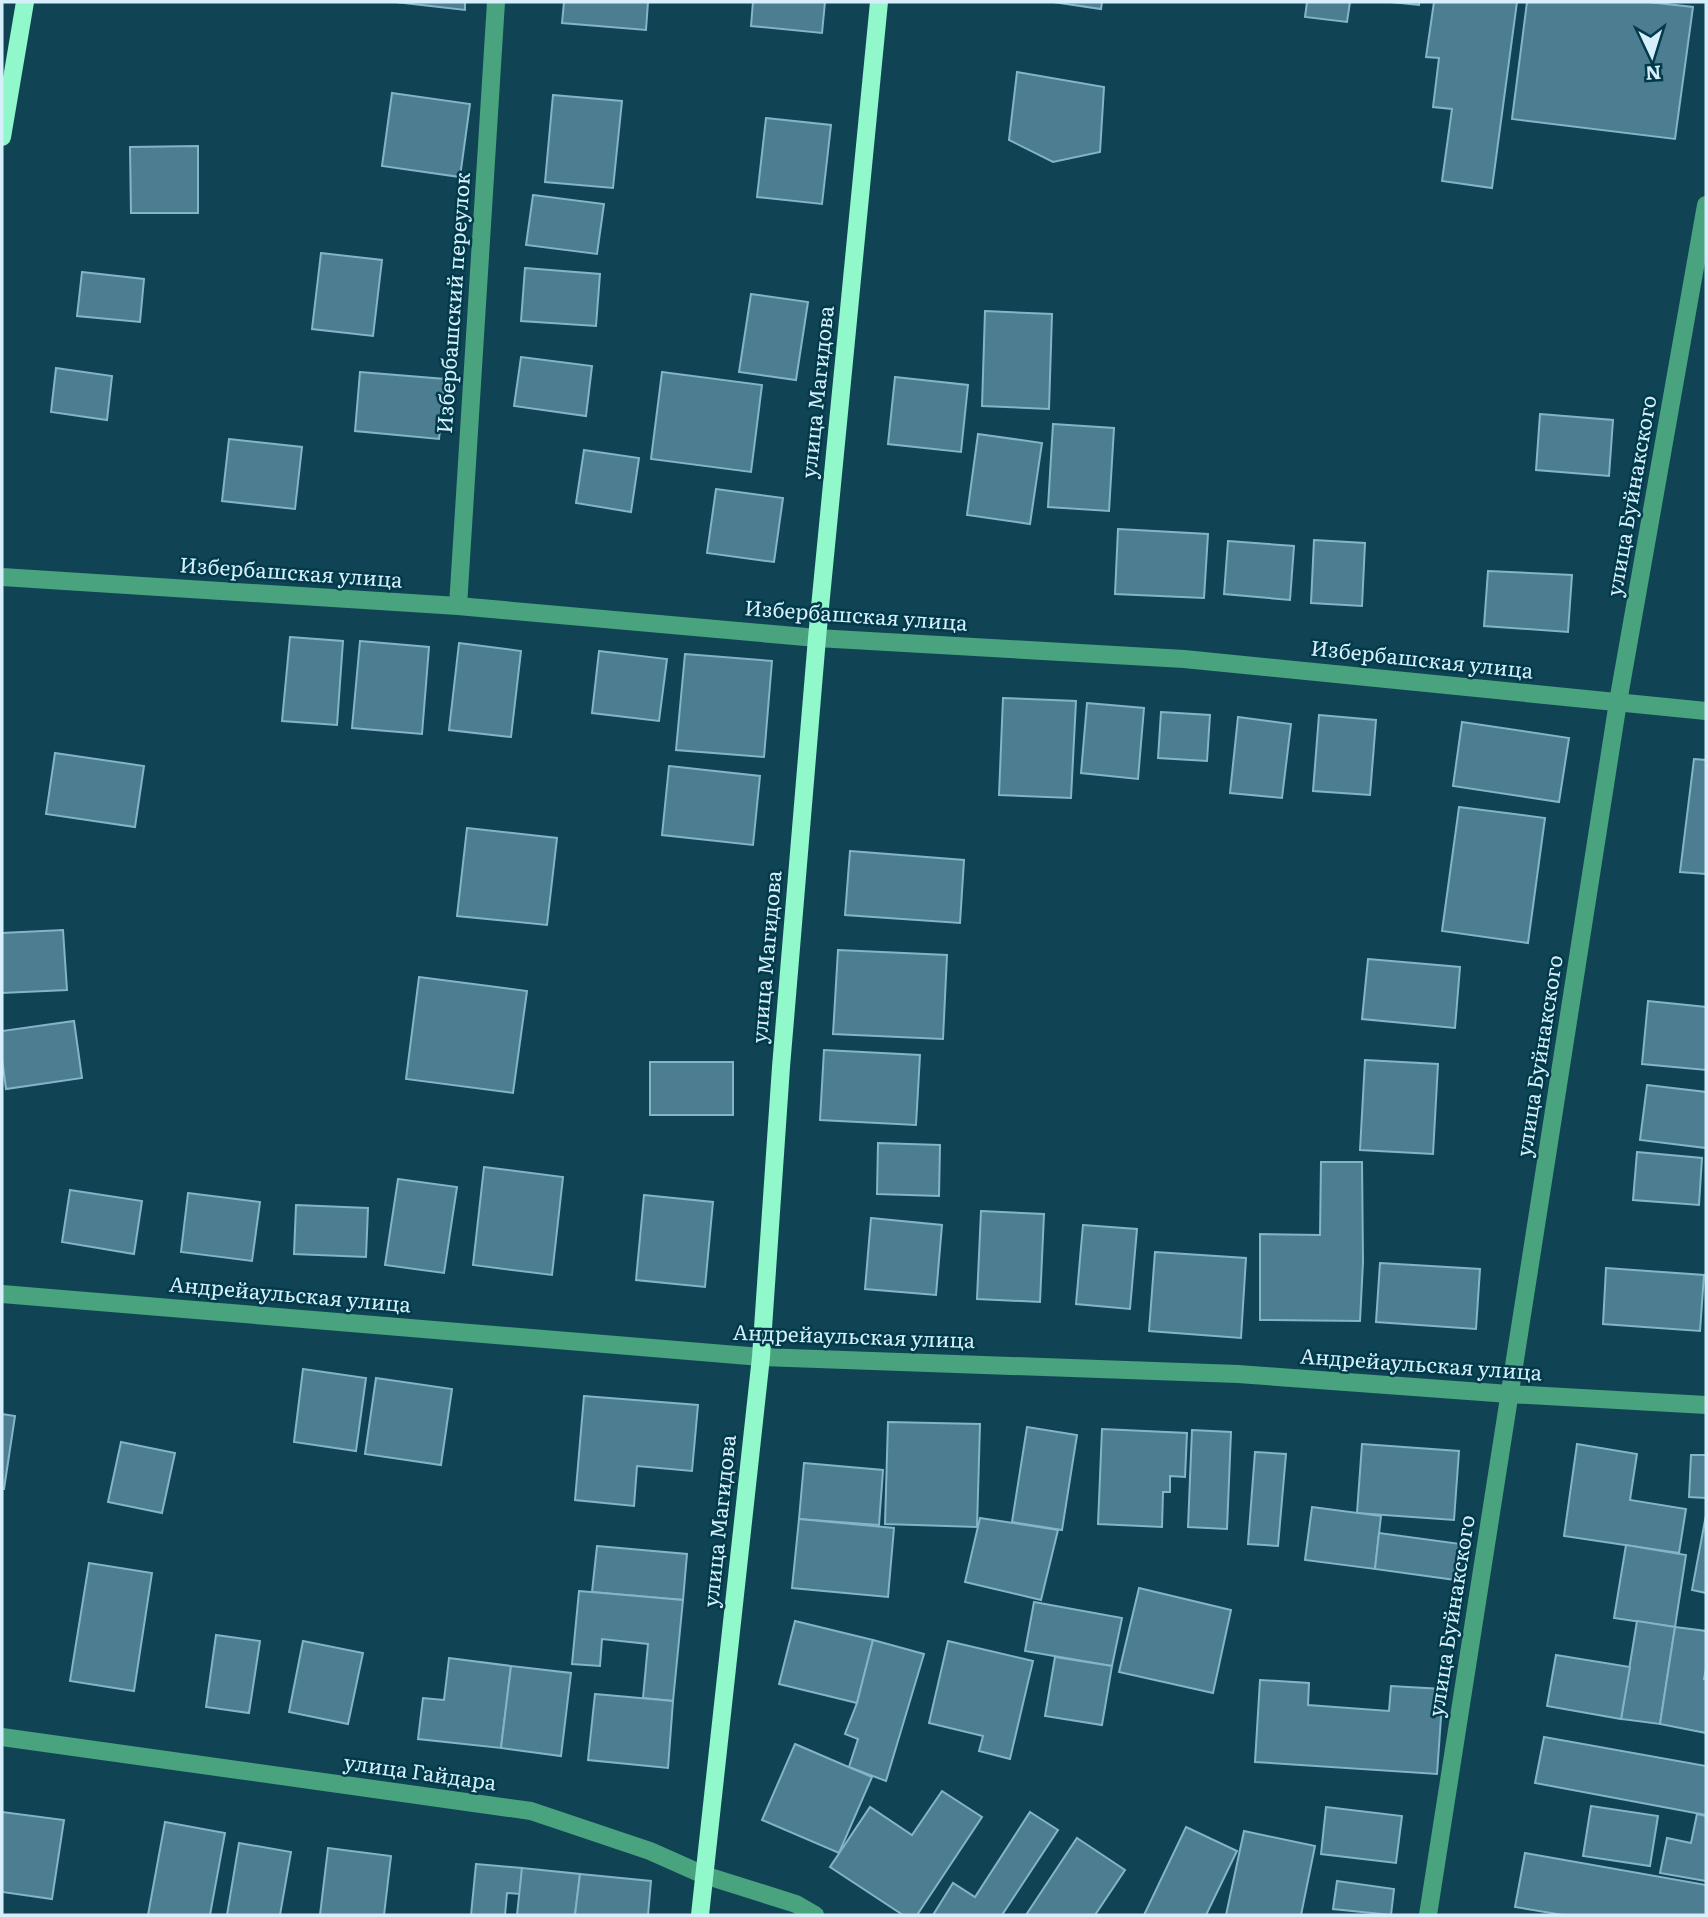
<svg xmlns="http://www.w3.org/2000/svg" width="1708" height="1917" font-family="Literata,serif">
  <rect width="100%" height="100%" fill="#104455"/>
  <g fill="#4c7d90" stroke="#83b5c9" stroke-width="2">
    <path d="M395 2H465V10Z"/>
    <path d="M564 2H648L646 30 562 23Z"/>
    <path d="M753 2H825L822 33 751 26Z"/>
    <path d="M1053 2H1102L1101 9Z"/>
    <path d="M1307 2H1350L1347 22 1305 17Z"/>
    <path d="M1390 2H1419V5Z"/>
    <path d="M1434 2H1517L1492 188 1442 181 1452 109 1433 107 1439 58 1426 57Z"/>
    <path d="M1527 2H1648L1693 7 1675 139 1512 119Z"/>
    <path d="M1017 72 1104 87 1100 152 1053 162 1009 140Z"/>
    <path d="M392 93 470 104 460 177 382 166Z"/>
    <path d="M553 95 622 101 613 188 545 182Z"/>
    <path d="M766 118 831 125 822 204 757 197Z"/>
    <path d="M198 146V213H131L130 147Z"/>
    <path d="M533 195 604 204 597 254 526 245Z"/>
    <path d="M321 253 382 260 373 336 312 329Z"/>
    <path d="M525 268 600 274 596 326 521 321Z"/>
    <path d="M82 272 144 279 140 322 77 316Z"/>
    <path d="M751 294 808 302 796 380 739 372Z"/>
    <path d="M985 311 1052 314 1049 409 982 406Z"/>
    <path d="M521 357 592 366 586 416 514 406Z"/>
    <path d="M56 368 112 376 107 420 51 412Z"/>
    <path d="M360 372 445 379 439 439 355 431Z"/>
    <path d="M662 372 762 385 751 472 651 459Z"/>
    <path d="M895 377 968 385 961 452 888 444Z"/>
    <path d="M1540 414 1613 420 1609 476 1536 470Z"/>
    <path d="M1053 424 1114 428 1109 511 1048 507Z"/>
    <path d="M978 434 1042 443 1030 524 967 515Z"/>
    <path d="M229 439 302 447 295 509 222 501Z"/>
    <path d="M584 450 639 458 631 512 576 503Z"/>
    <path d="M716 489 783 498 774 562 707 553Z"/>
    <path d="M1118 529 1208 534 1204 598 1115 594Z"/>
    <path d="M1314 540 1365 543 1362 606 1311 603Z"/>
    <path d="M1228 541 1294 546 1290 600 1224 594Z"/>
    <path d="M1488 571 1572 575 1568 632 1484 626Z"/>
    <path d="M290 637 343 641 337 725 282 721Z"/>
    <path d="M360 641 429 647 422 734 352 728Z"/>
    <path d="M459 643 521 651 511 737 449 730Z"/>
    <path d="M599 651 667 659 659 721 592 713Z"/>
    <path d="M685 654 772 661 764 757 676 750Z"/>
    <path d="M1003 698 1076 701 1071 798 999 795Z"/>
    <path d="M1087 703 1144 708 1138 779 1081 773Z"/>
    <path d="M1161 712 1210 715 1207 761 1158 758Z"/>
    <path d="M1319 715 1376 720 1370 795 1313 791Z"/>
    <path d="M1238 717 1291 724 1282 798 1230 793Z"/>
    <path d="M1462 722 1569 738 1559 802 1453 786Z"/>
    <path d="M55 753 144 766 135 827 46 814Z"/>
    <path d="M1694 759 1706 760V874L1680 872Z"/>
    <path d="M669 766 760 776 753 845 662 835Z"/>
    <path d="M1459 807 1545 818 1528 943 1442 931Z"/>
    <path d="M467 828 557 838 547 925 457 916Z"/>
    <path d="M850 851 964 860 960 923 845 915Z"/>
    <path d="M63 930 67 990 2 993V933Z"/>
    <path d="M838 950 947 955 943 1039 833 1034Z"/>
    <path d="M1368 959 1460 967 1455 1028 1362 1019Z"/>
    <path d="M419 977 527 991 513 1093 406 1079Z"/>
    <path d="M1648 1001 1706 1007V1070L1642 1064Z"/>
    <path d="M74 1021 82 1078 6 1089 2 1059V1031Z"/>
    <path d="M824 1050 920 1055 916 1125 820 1120Z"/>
    <path d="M1365 1060 1438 1064 1433 1154 1360 1150Z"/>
    <rect x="650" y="1062" width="83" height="53"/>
    <path d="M1647 1085 1706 1092V1148L1640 1140Z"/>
    <path d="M878 1143 940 1145 939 1196 877 1194Z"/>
    <path d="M1637 1152 1702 1158 1699 1205 1633 1200Z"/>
    <path d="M1321 1162H1362L1363 1262 1360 1321 1260 1320V1234L1320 1235Z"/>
    <path d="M484 1167 563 1177 552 1275 473 1265Z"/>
    <path d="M398 1179 457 1187 444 1273 385 1265Z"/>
    <path d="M70 1190 142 1201 134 1254 62 1242Z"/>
    <path d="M188 1193 260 1202 252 1261 181 1252Z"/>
    <path d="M644 1195 713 1202 705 1287 636 1280Z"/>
    <path d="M296 1205 368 1208 366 1257 294 1254Z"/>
    <path d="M981 1211 1044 1214 1040 1302 977 1299Z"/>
    <path d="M871 1218 942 1225 936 1295 865 1289Z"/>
    <path d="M1083 1225 1137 1229 1130 1309 1076 1304Z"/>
    <path d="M1155 1252 1246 1258 1241 1338 1149 1331Z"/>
    <path d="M1380 1263 1480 1269 1476 1329 1376 1322Z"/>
    <path d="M1606 1268 1704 1275 1700 1331 1603 1324Z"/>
    <path d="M303 1369 366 1378 356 1451 294 1442Z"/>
    <path d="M376 1378 452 1389 441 1465 365 1454Z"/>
    <path d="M584 1396 698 1405 692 1471 637 1466 634 1506 575 1500Z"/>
    <path d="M2 1414 15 1416 4 1489H2Z"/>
    <path d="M888 1422 980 1424 977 1527 885 1524Z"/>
    <path d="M1027 1427 1077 1435 1062 1530 1012 1522Z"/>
    <path d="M1102 1429 1187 1433 1185 1477 1170 1476V1492H1163L1162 1527 1098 1524Z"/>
    <path d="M1192 1430 1231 1432 1227 1529 1188 1527Z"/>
    <path d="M121 1442 175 1453 162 1513 108 1502Z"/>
    <path d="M1362 1444 1459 1451 1454 1520 1357 1513Z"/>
    <path d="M1577 1444 1637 1454 1630 1500 1686 1509 1679 1553 1564 1536Z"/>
    <path d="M1255 1452 1286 1454 1278 1546 1248 1544Z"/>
    <path d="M1691 1455H1706V1498L1689 1497Z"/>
    <path d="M804 1463 883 1470 879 1525 799 1519Z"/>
    <path d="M1312 1507 1381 1516 1375 1569 1305 1560Z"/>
    <path d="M1706 1515V1593L1692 1590Z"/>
    <path d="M980 1518 1058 1530 1041 1600 965 1582Z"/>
    <path d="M799 1519 894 1528 888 1597 792 1588Z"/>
    <path d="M1379 1533 1468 1545 1463 1581 1375 1569Z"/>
    <path d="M1626 1545 1686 1555 1675 1627 1614 1618Z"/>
    <path d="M597 1546 687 1554 683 1600 592 1592Z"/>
    <path d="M89 1563 152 1573 134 1691 70 1681Z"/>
    <path d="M1139 1588 1231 1610 1213 1693 1119 1672Z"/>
    <path d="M579 1591 683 1600 673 1701 643 1698 648 1644 602 1639 600 1666 572 1664Z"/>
    <path d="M1034 1602 1122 1618 1112 1666 1025 1651Z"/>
    <path d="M795 1621 873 1640 857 1703 779 1684Z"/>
    <path d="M1637 1621 1675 1627 1660 1724 1621 1719Z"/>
    <path d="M1675 1627 1706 1631V1669L1704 1679H1706V1733L1660 1724Z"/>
    <path d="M216 1635 260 1641 249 1713 206 1707Z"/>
    <path d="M873 1640 924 1654 886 1781 849 1767 858 1739 845 1734 857 1703Z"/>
    <path d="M303 1641 363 1653 348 1724 289 1712Z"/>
    <path d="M948 1641 1033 1661 1010 1759 979 1751 983 1736 929 1723Z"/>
    <path d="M1556 1655 1630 1667 1621 1719 1547 1706Z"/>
    <path d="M1055 1657 1112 1666 1102 1725 1045 1716Z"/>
    <path d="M449 1658 511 1666 501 1748 418 1739 423 1698 444 1700Z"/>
    <path d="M511 1666 571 1673 561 1756 501 1748Z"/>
    <path d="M1260 1680 1309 1683 1308 1705 1389 1711 1391 1686 1443 1689 1437 1774 1255 1762Z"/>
    <path d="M595 1694 673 1701 668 1768 588 1760Z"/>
    <path d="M1544 1737 1706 1766V1815L1535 1783Z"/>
    <path d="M795 1744 872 1777 839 1853 762 1820Z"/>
    <path d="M942 1791 982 1817 917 1915H903L830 1867 870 1807 912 1835Z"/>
    <path d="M1591 1806 1658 1816 1650 1866 1583 1856Z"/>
    <path d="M1326 1807 1402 1816 1396 1863 1321 1854Z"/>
    <path d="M2 1812 64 1820 52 1899 2 1892Z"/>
    <path d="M1030 1812 1058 1830 1002 1915H933L953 1883 975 1897Z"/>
    <path d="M1697 1814 1706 1816V1881L1660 1873 1667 1838 1691 1843Z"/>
    <path d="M165 1822 225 1833 210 1915H148Z"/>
    <path d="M1186 1827 1237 1851 1206 1915H1144Z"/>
    <path d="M1244 1831 1315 1846 1301 1915H1226Z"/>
    <path d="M1077 1838 1125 1870 1095 1915H1026Z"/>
    <path d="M239 1843 291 1852 280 1915H227Z"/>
    <path d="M328 1848 391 1856 384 1915H320Z"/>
    <path d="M1525 1853 1706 1885V1915H1563L1515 1907Z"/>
    <path d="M476 1864 522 1868 520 1894 507 1893 505 1915H471Z"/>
    <path d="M522 1868 580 1874 575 1915H517Z"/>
    <path d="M580 1874 651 1881 648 1915H575Z"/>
    <path d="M1337 1881 1394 1889 1391 1915 1333 1909Z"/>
  </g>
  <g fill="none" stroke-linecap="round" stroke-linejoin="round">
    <g stroke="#49a37e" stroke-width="18">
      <path d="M2 577 458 606 817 638 1184 659 1706 711"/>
      <path d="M458 606 496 2"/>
      <path d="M2 1294 761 1357 1238 1374 1509 1394 1706 1405"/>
      <path d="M2 1737 531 1811 650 1851 704 1875 796 1904 815 1915"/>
      <path d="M1428 1915 1618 702 1706 205"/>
    </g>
    <g stroke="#90f8cb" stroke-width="18">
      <path d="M2 137 25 2"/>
      <path d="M700 1915 761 1357 781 1067 817 638 879 2"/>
    </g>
  </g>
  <g text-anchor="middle" stroke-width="5" stroke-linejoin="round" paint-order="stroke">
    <g font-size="21" fill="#d6effa" stroke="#013a4a">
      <text transform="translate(454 303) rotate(-86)" y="7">Избербашский переулок</text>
      <text transform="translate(818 392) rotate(-84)" y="7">улица Магидова</text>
      <text transform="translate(1632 496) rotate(-80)" y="7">улица Буйнакского</text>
      <text transform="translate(291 573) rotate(4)" y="7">Избербашская улица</text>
      <text transform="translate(856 616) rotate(4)" y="7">Избербашская улица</text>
      <text transform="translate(1422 660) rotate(6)" y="7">Избербашская улица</text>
      <text transform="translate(767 957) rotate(-85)" y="7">улица Магидова</text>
      <text transform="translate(1540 1056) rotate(-81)" y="7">улица Буйнакского</text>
      <text transform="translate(290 1295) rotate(5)" y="7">Андрейаульская улица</text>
      <text transform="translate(854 1337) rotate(2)" y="7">Андрейаульская улица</text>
      <text transform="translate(1421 1365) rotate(4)" y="7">Андрейаульская улица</text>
      <text transform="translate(720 1521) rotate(-84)" y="7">улица Магидова</text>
      <text transform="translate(1452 1616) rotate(-81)" y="7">улица Буйнакского</text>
      <text transform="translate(420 1773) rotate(8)" y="7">улица Гайдара</text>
    </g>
  </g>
  <rect width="1708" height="1917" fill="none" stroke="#d6effa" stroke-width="7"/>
  <g transform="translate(1652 56) rotate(176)" stroke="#013a4a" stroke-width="5" paint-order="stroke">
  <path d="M0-5L12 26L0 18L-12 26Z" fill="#d6effa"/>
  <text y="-10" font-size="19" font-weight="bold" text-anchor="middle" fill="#d6effa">N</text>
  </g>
</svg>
